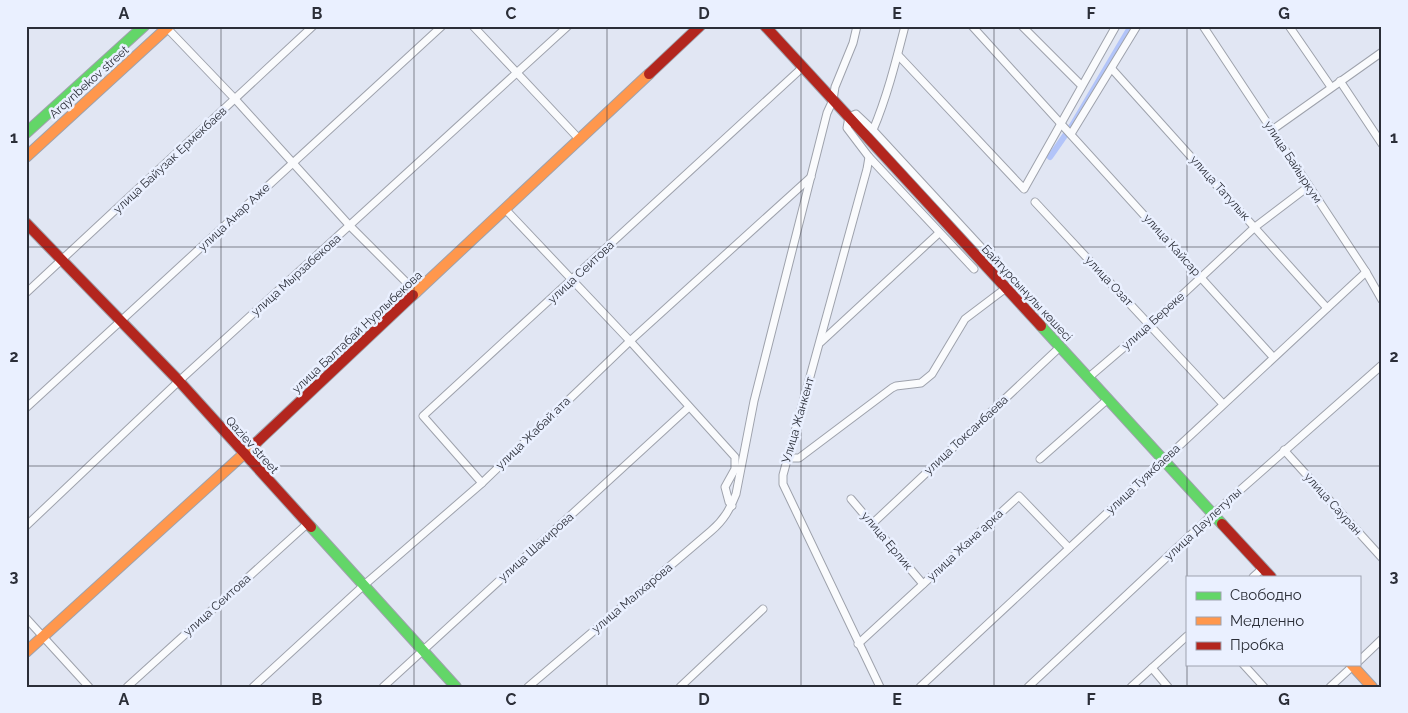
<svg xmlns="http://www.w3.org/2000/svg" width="1408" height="713" font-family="Raleway,sans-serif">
  <rect width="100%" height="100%" fill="#e1e6f3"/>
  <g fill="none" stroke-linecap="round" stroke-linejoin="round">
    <path stroke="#b2c4f9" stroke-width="6" d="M1050 157 1073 124 1131 26"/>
    <defs>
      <g id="street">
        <path d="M473 26 580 140"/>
        <path d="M905 26C896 61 887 97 873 130L981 247"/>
        <path d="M972 26 1273 357"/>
        <path d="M1022 26 1081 85"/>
        <path d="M1203 26 1366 272 1382 300"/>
        <path d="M1289 26 1331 87"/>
        <path d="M167 28 235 99 350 226 417 293"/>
        <path d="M898 55 1024 189 1116 26"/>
        <path d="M1112 69 1327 308"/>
        <path d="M1340 81 1382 144"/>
        <path d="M1272 130 1382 52"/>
        <path d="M1071 134 1137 26"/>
        <path d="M869 157 847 128 849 117 856 114 873 130"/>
        <path d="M1035 202 1223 404"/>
        <path d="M506 210 630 341 735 457V469L725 487 729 502 732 506"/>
        <path d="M26 293 313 26"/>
        <path d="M821 342 939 233"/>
        <path d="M1088 378 1150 325 1255 227 1309 186"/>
        <path d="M26 408 442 26"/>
        <path d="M1284 450 1382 558"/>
        <path d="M787 458H799L892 388 896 386 921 383 932 374 965 319 1006 288"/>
        <path d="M1040 459 1108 399"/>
        <path d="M482 483 423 416 803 67"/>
        <path d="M851 499 923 584"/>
        <path d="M872 524 1060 347"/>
        <path d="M26 526 179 381 568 26"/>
        <path d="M1253 577 1263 568"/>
        <path d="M26 618 89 687"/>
        <path d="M858 644 1019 496 1069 548"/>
        <path d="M1359 661 1382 639"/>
        <path d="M1243 664 1264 687"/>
        <path d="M1152 668 1168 687"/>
        <path d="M127 687 307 524"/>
        <path d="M253 687 363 586 482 483 630 341 811 177"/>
        <path d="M383 687 689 407"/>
        <path d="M528 687 711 531C724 520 730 509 736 494L754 401 827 113 833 100 835 87 853 43 857 26"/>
        <path d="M680 687 763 609"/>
        <path d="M880 687 783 484V475L867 169 869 157 974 269"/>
        <path d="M920 687 1366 272"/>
        <path d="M1028 687 1213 514 1382 365"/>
        <path d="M1131 687 1187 636"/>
        <path d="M1330 687 1355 664"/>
      </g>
      <g id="fast">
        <path d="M26 133 144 26"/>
        <path d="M1041 326 1222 524"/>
        <path d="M311 527 456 687"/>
      </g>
      <g id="slow">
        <path d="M26 157 169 26"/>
        <path d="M413 295 649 74"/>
        <path d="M26 652 257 442"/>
        <path d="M1351 664 1372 687"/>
      </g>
      <g id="jam">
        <path d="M765 26 1041 326"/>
        <path d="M649 74 700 26"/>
        <path d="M26 223 179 381 311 527"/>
        <path d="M257 442 413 295"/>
        <path d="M1222 524 1271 577"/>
      </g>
    </defs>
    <use href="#street" stroke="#9ea2ac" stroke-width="9"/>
    <use href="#fast" stroke="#9ea2ac" stroke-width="12"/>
    <use href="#slow" stroke="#9ea2ac" stroke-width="12"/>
    <use href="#jam" stroke="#9ea2ac" stroke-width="12"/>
    <use href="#street" stroke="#fafbfd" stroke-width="7"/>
    <use href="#fast" stroke="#63d668" stroke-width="10"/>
    <use href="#slow" stroke="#ff974d" stroke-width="10"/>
    <use href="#jam" stroke="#b3261e" stroke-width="10"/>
  </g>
  <path fill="none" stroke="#2b2e38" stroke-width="1" stroke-opacity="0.55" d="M221 26V687M414 26V687M607 26V687M801 26V687M994 26V687M1187 26V577M26 247H1382M26 466H1382M1187 664V687"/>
  <g text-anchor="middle" stroke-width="5" stroke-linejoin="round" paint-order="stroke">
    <g font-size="12" fill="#2b2e38" stroke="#eaf0ff">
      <text transform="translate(89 82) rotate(-42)" y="4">Arqynbekov street</text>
      <text transform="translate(170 160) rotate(-43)" y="4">улица Байузак Ермекбаев</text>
      <text transform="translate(1293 162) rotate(57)" y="4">улица Байыркум</text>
      <text transform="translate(1220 188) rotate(48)" y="4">улица Татулык</text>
      <text transform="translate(234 217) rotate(-43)" y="4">улица Анар Аже</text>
      <text transform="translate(1172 245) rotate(48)" y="4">улица Кайсар</text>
      <text transform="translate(581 272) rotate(-43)" y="4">улица Сеитова</text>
      <text transform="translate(296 275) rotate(-42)" y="4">улица Мырзабекова</text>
      <text transform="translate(1109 281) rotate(47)" y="4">улица Озат</text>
      <text transform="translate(1027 293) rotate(47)" y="4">Байтұрсынұлы көшесі</text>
      <text transform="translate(1153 321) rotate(-42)" y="4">улица Береке</text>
      <text transform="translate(357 332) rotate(-43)" y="4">улица Балтабай Нурлыбекова</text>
      <text transform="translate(798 420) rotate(-74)" y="4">Улица Жанкент</text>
      <text transform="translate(533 433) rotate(-44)" y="4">улица Жабай ата</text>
      <text transform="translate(966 435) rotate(-43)" y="4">улица Токсанбаева</text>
      <text transform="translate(252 445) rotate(48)" y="4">Qaziev street</text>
      <text transform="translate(1143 479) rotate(-43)" y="4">улица Туякбаева</text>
      <text transform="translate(1333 504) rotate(48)" y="4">улица Сауран</text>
      <text transform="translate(1203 524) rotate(-43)" y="4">улица Даулетулы</text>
      <text transform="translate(887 541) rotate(50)" y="4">улица Ерлик</text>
      <text transform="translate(965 545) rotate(-43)" y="4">улица Жана арка</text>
      <text transform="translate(536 547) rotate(-42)" y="4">улица Шакирова</text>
      <text transform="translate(632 598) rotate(-40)" y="4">улица Малхарова</text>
      <text transform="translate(217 605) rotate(-42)" y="4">улица Сеитова</text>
    </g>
  </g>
  <rect width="1408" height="713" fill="none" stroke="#eaf0ff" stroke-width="55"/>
  <rect x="1186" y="576" width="175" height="90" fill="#eaf0ff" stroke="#9ea2af"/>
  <rect x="1196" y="592" width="25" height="8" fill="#63d668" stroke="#9ea2af"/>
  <text x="1230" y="600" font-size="15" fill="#2b2e38">Свободно</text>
  <rect x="1196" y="617" width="25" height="8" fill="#ff974d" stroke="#9ea2af"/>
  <text x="1230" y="626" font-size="15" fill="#2b2e38">Медленно</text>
  <rect x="1196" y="642" width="25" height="8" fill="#b3261e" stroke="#9ea2af"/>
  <text x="1230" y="650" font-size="15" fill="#2b2e38">Пробка</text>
  <rect x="28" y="28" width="1352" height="658" fill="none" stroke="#2b2e38" stroke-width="2"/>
  <g font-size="16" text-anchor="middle" font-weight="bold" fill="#2b2e38">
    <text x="124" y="19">A</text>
    <text x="317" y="19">B</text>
    <text x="511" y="19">C</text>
    <text x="704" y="19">D</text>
    <text x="897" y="19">E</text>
    <text x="1091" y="19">F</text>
    <text x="1284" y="19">G</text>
    <text x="14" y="143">1</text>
    <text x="1394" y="143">1</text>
    <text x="14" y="362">2</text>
    <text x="1394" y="362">2</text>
    <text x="14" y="582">3</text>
    <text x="1394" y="582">3</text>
    <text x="124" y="705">A</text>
    <text x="317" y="705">B</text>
    <text x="511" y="705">C</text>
    <text x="704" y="705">D</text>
    <text x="897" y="705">E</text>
    <text x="1091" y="705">F</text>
    <text x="1284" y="705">G</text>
  </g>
</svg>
